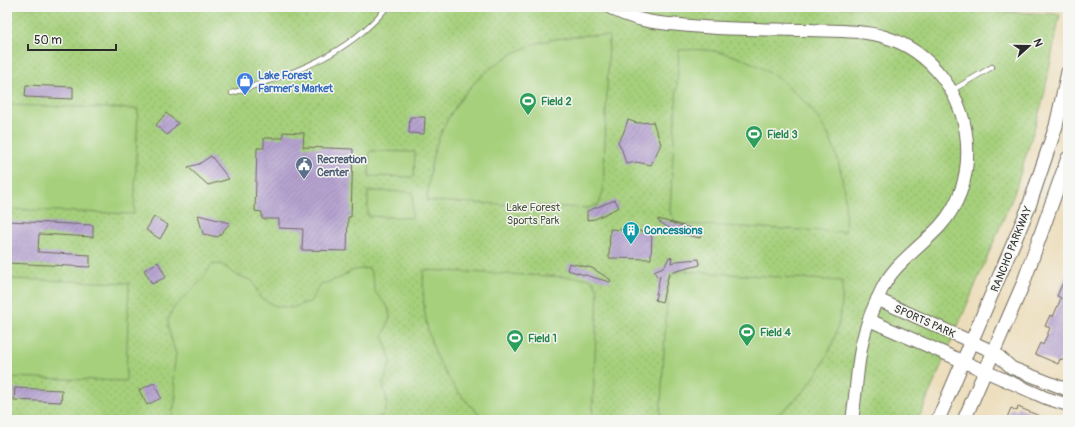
<svg xmlns="http://www.w3.org/2000/svg" width="1075" height="427" font-family="Pangolin,sans-serif">
  <defs>
    <pattern id="park-dots" width="8" height="8" patternUnits="userSpaceOnUse"><rect width="8" height="8" fill="#a6d07b"/><path d="M2 2h.1M6 6h.1" fill="none" stroke="#8fb36a" stroke-width="1.8" stroke-linecap="round"/></pattern>
    <pattern id="building-hatch" width="6" height="6" patternUnits="userSpaceOnUse"><rect width="6" height="6" fill="#b6a3d0"/><path d="M-1 1l2-2M0 6l6-6M5 7l2-2" fill="none" stroke="#9485a9"/></pattern>
  </defs>
  <rect width="100%" height="100%" fill="#f6f6f2"/>
  <filter id="ink" filterUnits="userSpaceOnUse"><feTurbulence type="fractalNoise" baseFrequency=".025" numOctaves="2"/><feDisplacementMap in="SourceGraphic" scale="8" xChannelSelector="R" yChannelSelector="G"/><feConvolveMatrix kernelMatrix="1 2 1 2 8 2 1 2 1" color-interpolation-filters="sRGB"/></filter>
  <filter id="wash" filterUnits="userSpaceOnUse"><feTurbulence type="fractalNoise" baseFrequency=".012" numOctaves="4" result="noise"/><feDisplacementMap in="SourceGraphic" scale="16" xChannelSelector="R" yChannelSelector="G"/><feGaussianBlur stdDeviation="0.9" result="paint"/><feColorMatrix in="noise" values="0 0 0 0 0 0 0 0 0 0 0 0 0 0 0 0 0 1.4 0 .05"/><feComposite in="paint" operator="in"/></filter>
  <g filter="url(#wash)">
    <rect width="100%" height="100%" fill="#ecddba"/>
    <path fill="url(#park-dots)" stroke="#687e53" d="M7 7H879L1060 14 1043 100 1014 194 918 420H7Z"/>
    <g fill="#a6d07b" stroke="#687e53">
      <path d="M589 35 609 36 603 192 599 204 589 208 427 201C429 183 430 163 436 146 452 99 489 59 538 43 555 38 572 37 589 35Z"/>
      <path d="M679 50C688 50 697 49 706 50 757 55 808 93 830 139 843 168 847 201 845 232L681 224 675 222 670 211Z"/>
      <path d="M7 105 138 109 134 214 7 209Z"/>
      <path d="M370 151 415 152 414 177 369 176Z"/>
      <path d="M368 191 413 192 412 218 368 216Z"/>
      <path d="M221 264 237 275 253 281 260 298 276 306 292 308 305 303 310 302 320 285 340 278 354 270 369 268 373 278 375 292 388 307 390 317 383 337 391 361 383 384 387 403 383 415C373 422 362 417 352 420H174L172 414 176 398 173 376 176 354 168 328V320L174 307 204 278 211 265Z"/>
      <path d="M424 270 587 278 593 280 598 291 592 420H486C439 380 419 332 424 270Z"/>
      <path d="M681 271 842 281C842 290 843 300 841 309 836 353 807 397 769 420H660L668 282 673 274Z"/>
      <path d="M7 279 129 283 126 381 7 377Z"/>
    </g>
    <g id="blocks">
      <g fill="url(#building-hatch)">
        <path d="M26 85 73 87V99L25 97Z"/>
        <path d="M166 113 178 123 167 135 156 125Z"/>
        <path d="M410 117H425L424 134 409 133Z"/>
        <path d="M628 120 637 123 653 122 661 144 651 165 636 162 626 164 622 150 618 142 623 134Z"/>
        <path d="M283 132 304 133 303 147 353 149 351 217H348L347 251 302 250 303 229 279 228V219H262V212L255 211 257 148H264V138H283Z"/>
        <path d="M211 156 229 179 208 185 188 167 199 164Z"/>
        <path d="M615 200 619 207 595 219 587 220V211Z"/>
        <path d="M198 215 230 223 218 237 203 234Z"/>
        <path d="M154 217 168 225 160 239 146 230Z"/>
        <path d="M658 219 702 231 700 238 677 233 658 221Z"/>
        <path d="M7 221 93 225V237L39 234 38 252 90 255V267L7 263Z"/>
        <path d="M610 229 652 232 651 259 609 258Z"/>
        <path d="M669 257 672 258 671 263 676 261 699 259 700 265 669 273 662 302 655 300 660 276 657 277 654 271 665 266Z"/>
        <path d="M158 262 166 277 152 284 144 270Z"/>
        <path d="M569 263 592 268 611 280 610 282 567 270Z"/>
        <path d="M1068 271V350L1063 360 1060 359 1058 364 1035 354 1040 343 1043 345 1050 328 1045 326 1050 315 1053 317 1061 298 1057 296Z"/>
        <path d="M154 383 161 398 147 405 139 390Z"/>
        <path d="M15 388 62 390 61 402 14 400Z"/>
        <path d="M1018 407 1049 420H1006L1011 408 1017 411Z"/>
      </g>
    </g>
  </g>
  <g filter="url(#ink)">
    <use href="#blocks" fill-opacity="0" stroke="#6f695d" stroke-width="1"/>
    <g fill="none" stroke-linecap="round" stroke-linejoin="round">
      <defs>
        <g id="service">
          <path d="M951 91 992 67"/>
          <path d="M232 93C291 74 346 57 387 7"/>
        </g>
        <g id="tertiary">
          <path d="M609 7C631 20 655 23 680 25 722 30 766 29 809 30 834 31 861 30 885 37 908 44 928 59 942 77 975 120 977 184 940 226 920 248 893 264 881 291 876 302 870 314 867 325 857 355 857 389 852 420"/>
          <path d="M877 299 994 352 1012 368 1068 390"/>
          <path d="M869 320 1046 398 1068 405"/>
        </g>
        <g id="secondary">
          <path d="M938 420 1028 209 1056 126 1068 72"/>
          <path d="M964 420 1023 284 1068 158"/>
        </g>
      </defs>
      <use href="#service" stroke="#6f695d" stroke-width="6"/>
      <use href="#tertiary" stroke="#6f695d" stroke-width="14"/>
      <use href="#secondary" stroke="#6f695d" stroke-width="15"/>
      <use href="#service" stroke="#fff" stroke-width="4.5"/>
      <use href="#tertiary" stroke="#fff" stroke-width="12"/>
      <use href="#secondary" stroke="#fff" stroke-width="13"/>
    </g>
  </g>
  <defs>
    <symbol id="shop-pin" viewBox="-11 -11 22 30"><path d="M0 17L-7.5 6A9.5 9.5 0 1 1 7.5 6Z" fill="#3f7fe0" stroke="#f6f6f2"/><path d="M-5-2.5h2.3a2.7 3.5 0 0 1 5.4 0H5L5.5 6h-11ZM-1.5-2.5h3a1.5 2.3 0 0 0-3 0Z" fill="#fff"/></symbol>
    <symbol id="stadium-pin" viewBox="-11 -11 22 30"><path d="M0 17L-7.5 6A9.5 9.5 0 1 1 7.5 6Z" fill="#2e9e5b" stroke="#f6f6f2"/><path d="M0-5a6.5 5 0 1 0 0 10a6.5 5 0 1 0 0-10ZM-3.5-1.8h7v3.6h-7Z" fill="#fff"/></symbol>
    <symbol id="civic-pin" viewBox="-11 -11 22 30"><path d="M0 17L-7.5 6A9.5 9.5 0 1 1 7.5 6Z" fill="#5c6f8a" stroke="#f6f6f2"/><path d="M-.6-6.5H3V-4.5H.6V-3L4-1V1h2V6H-6V1h2V-1L-.6-3ZM-1.2 2.5V6h2.4V2.5Z" fill="#fff"/></symbol>
    <symbol id="building-pin" viewBox="-11 -11 22 30"><path d="M0 17L-7.5 6A9.5 9.5 0 1 1 7.5 6Z" fill="#0f9aa8" stroke="#f6f6f2"/><path d="M-4-6H4V6H1V3H-1V6H-4ZM-2.5-4.3h1.7v1.8h-1.7ZM.8-4.3h1.7v1.8H.8ZM-2.5-1h1.7V.8h-1.7ZM.8-1h1.7V.8H.8Z" fill="#fff"/></symbol>
  </defs>
  <g fill-rule="evenodd">
    <use href="#shop-pin" x="235" y="71" width="20" height="27"/>
    <use href="#stadium-pin" x="518" y="91" width="20" height="27"/>
    <use href="#stadium-pin" x="744" y="124" width="20" height="27"/>
    <use href="#civic-pin" x="294" y="155" width="20" height="27"/>
    <use href="#building-pin" x="621" y="220" width="20" height="27"/>
    <use href="#stadium-pin" x="737" y="322" width="20" height="27"/>
    <use href="#stadium-pin" x="505" y="328" width="20" height="27"/>
  </g>
  <g text-anchor="middle" stroke-width="3" stroke-linejoin="round" paint-order="stroke">
    <g font-size="11" font-weight="bold" fill="#366cbe" stroke="#f6f6f2" text-anchor="start">
      <text x="258" y="79">Lake Forest<tspan x="258" dy="13">Farmer's Market</tspan></text>
    </g>
    <g font-size="11" font-weight="bold" fill="#27864d" stroke="#f6f6f2" text-anchor="start">
      <text x="541" y="105">Field 2</text>
      <text x="767" y="138">Field 3</text>
      <text x="760" y="336">Field 4</text>
      <text x="528" y="342">Field 1</text>
    </g>
    <g font-size="11" font-weight="bold" fill="#4e5e75" stroke="#f6f6f2" text-anchor="start">
      <text x="317" y="163">Recreation<tspan x="317" dy="13">Center</tspan></text>
    </g>
    <g font-size="11" fill="#4a543f" stroke="#f6f6f2">
      <text x="533" y="211">Lake Forest<tspan x="533" dy="13">Sports Park</tspan></text>
    </g>
    <g font-size="11" font-weight="bold" fill="#0d838f" stroke="#f6f6f2" text-anchor="start">
      <text x="644" y="234">Concessions</text>
    </g>
    <g font-size="11" fill="#2b2b2b" stroke="#f6f6f2">
      <text transform="translate(1011 249) rotate(-68)" y="4">RANCHO PARKWAY</text>
      <text transform="translate(925 321) rotate(24)" y="4">SPORTS PARK</text>
    </g>
  </g>
  <rect width="1075" height="427" fill="none" stroke="#f6f6f2" stroke-width="24"/>
  <g transform="translate(1029 46) rotate(69)" stroke="#f6f6f2" stroke-width="3" paint-order="stroke">
  <path d="M0-3L7 15L0 10L-7 15Z" fill="#2b2b2b"/>
  <text y="-6" font-size="11" font-weight="bold" text-anchor="middle" fill="#2b2b2b">N</text>
  </g>
  <path d="M28 44v6h88v-6" fill="none" stroke="#2b2b2b" stroke-width="2"/>
  <text x="34" y="44" font-size="12" fill="#2b2b2b" stroke="#f6f6f2" stroke-width="3" paint-order="stroke">50 m</text>
</svg>
